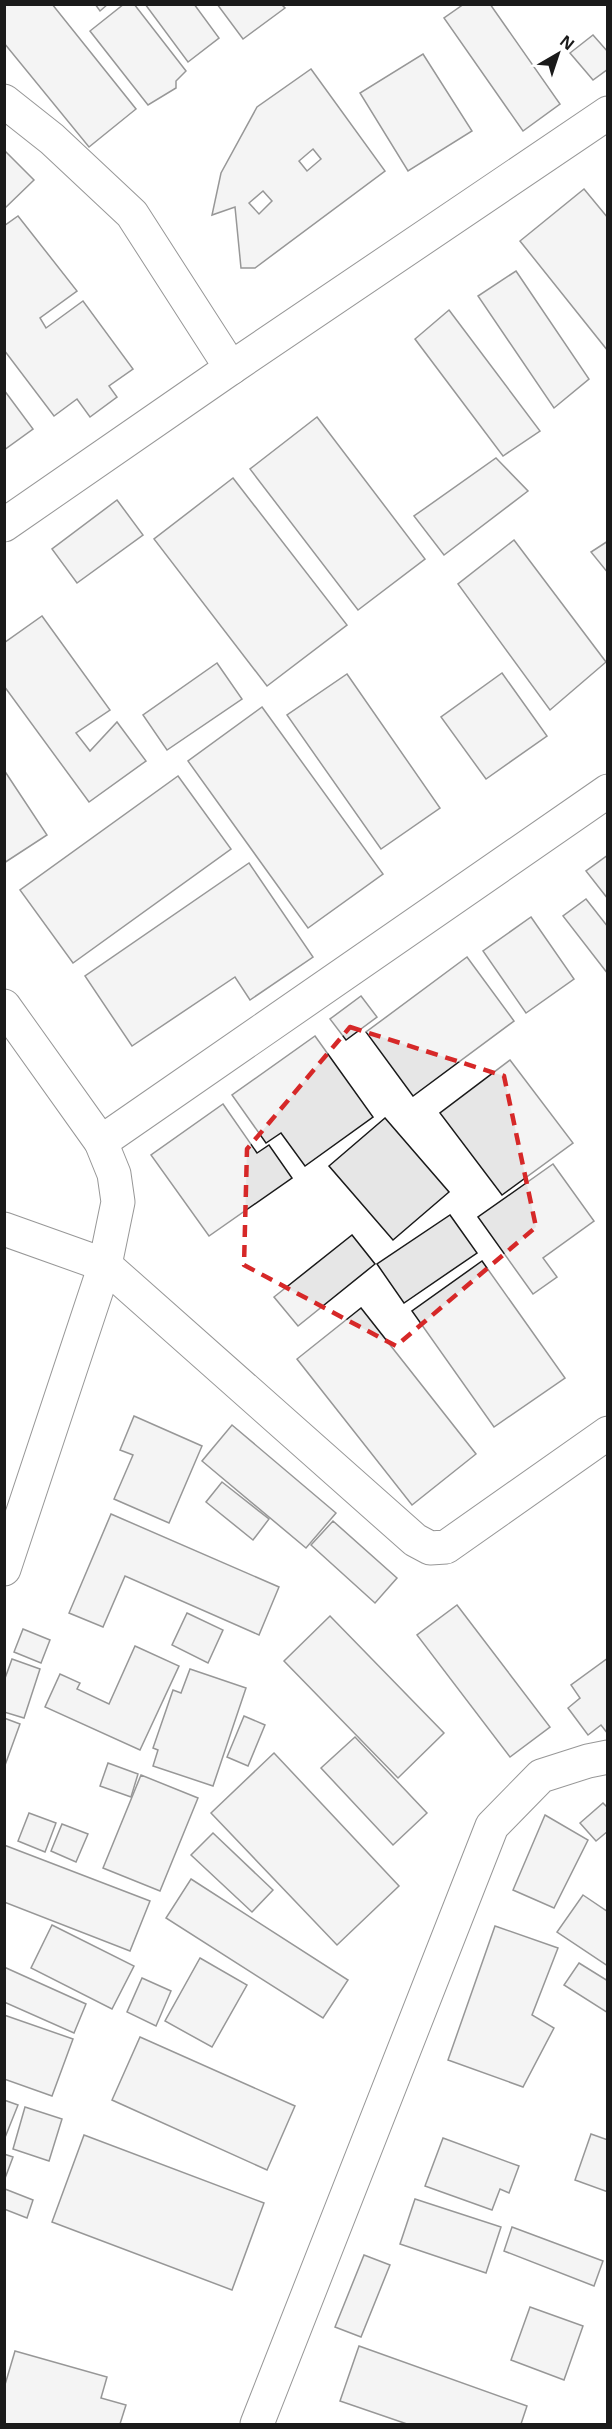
<svg xmlns="http://www.w3.org/2000/svg" width="612" height="2429" font-family="'Open Sans',sans-serif">
  <rect width="100%" height="100%" fill="#fff"/>
  <g fill="#e6e6e6" stroke="#1a1a1a" stroke-width="1.5" fill-rule="evenodd">
    <path d="M4 4H52L136 109 89 147 4 43Z"/>
    <path d="M95 4H108L100 11Z"/>
    <path d="M124 4H134L186 71 176 81V88L148 105 90 31Z"/>
    <path d="M145 4H194L219 38 188 62Z"/>
    <path d="M217 4H281L285 8 243 39Z"/>
    <path d="M464 4H490L560 104 523 131 444 18Z"/>
    <path d="M593 35 608 52V69L593 80 570 53Z"/>
    <path d="M423 54 472 131 408 171 360 93Z"/>
    <path d="M311 69 385 171 255 268H241L235 207 212 215 221 173 257 107ZM313 149 321 159 307 171 299 161ZM263 191 272 201 259 214 249 203Z"/>
    <path d="M4 150 34 180 4 209Z"/>
    <path d="M584 189 608 218V351L520 241Z"/>
    <path d="M18 216 77 291 40 318 46 328 83 301 133 369 109 386 117 397 90 417 77 399 54 416 4 350V226Z"/>
    <path d="M516 271 589 379 554 408 478 296Z"/>
    <path d="M449 310 540 431 503 456 415 339Z"/>
    <path d="M4 390 33 429 4 450Z"/>
    <path d="M317 417 425 559 358 610 250 469Z"/>
    <path d="M496 458 528 491 444 555 414 516Z"/>
    <path d="M233 478 347 625 267 686 154 539Z"/>
    <path d="M117 500 143 535 77 583 52 549Z"/>
    <path d="M514 540 606 662 550 710 458 584Z"/>
    <path d="M608 541V573L591 552Z"/>
    <path d="M42 616 110 710 76 733 90 751 117 722 146 761 89 802 4 686V643Z"/>
    <path d="M217 663 242 699 167 750 143 715Z"/>
    <path d="M502 673 547 736 486 779 441 717Z"/>
    <path d="M347 674 440 808 381 849 287 715Z"/>
    <path d="M262 707 383 874 308 928 188 761Z"/>
    <path d="M4 770 47 835 4 863Z"/>
    <path d="M178 776 231 849 73 963 20 890Z"/>
    <path d="M608 855V899L586 871Z"/>
    <path d="M249 863 313 957 250 1000 235 977 132 1046 85 976Z"/>
    <path d="M586 899 608 927V974L563 916Z"/>
    <path d="M531 917 574 979 526 1013 483 951Z"/>
    <path d="M467 957 514 1021 413 1096 366 1032Z"/>
    <path d="M361 996 377 1017 346 1040 330 1019Z"/>
    <path d="M315 1036 373 1117 305 1166 281 1133 266 1143 232 1095Z"/>
    <path d="M510 1060 573 1143 502 1195 440 1113Z"/>
    <path d="M223 1104 257 1153 269 1145 292 1178 209 1236 151 1155Z"/>
    <path d="M385 1118 449 1192 393 1240 329 1166Z"/>
    <path d="M553 1164 594 1221 543 1258 557 1277 533 1294 478 1217Z"/>
    <path d="M450 1215 477 1253 404 1303 377 1264Z"/>
    <path d="M352 1235 375 1264 298 1326 274 1297Z"/>
    <path d="M482 1261 565 1378 494 1427 412 1311Z"/>
    <path d="M361 1308 476 1454 412 1505 297 1359Z"/>
    <path d="M134 1416 202 1446 169 1523 114 1499 133 1455 120 1450Z"/>
    <path d="M232 1425 336 1513 306 1548 202 1461Z"/>
    <path d="M222 1482 269 1519 253 1540 206 1502Z"/>
    <path d="M111 1514 279 1587 259 1635 125 1576 103 1627 69 1613Z"/>
    <path d="M333 1521 397 1578 375 1603 311 1545Z"/>
    <path d="M457 1605 550 1727 510 1757 417 1635Z"/>
    <path d="M187 1613 223 1630 208 1663 172 1645Z"/>
    <path d="M330 1616 444 1733 398 1778 284 1661Z"/>
    <path d="M23 1629 50 1640 41 1663 14 1652Z"/>
    <path d="M135 1646 179 1666 140 1750 45 1707 60 1674 80 1683 77 1689 109 1704Z"/>
    <path d="M608 1658V1734L601 1725 588 1735 568 1708 580 1698 571 1685Z"/>
    <path d="M12 1659 40 1669 24 1718 4 1712V1681Z"/>
    <path d="M190 1669 246 1688 213 1786 153 1766 158 1750 153 1748 173 1690 181 1693Z"/>
    <path d="M244 1716 265 1725 248 1766 227 1757Z"/>
    <path d="M4 1718 20 1724 4 1768Z"/>
    <path d="M355 1737 427 1813 393 1845 321 1768Z"/>
    <path d="M274 1753 399 1886 337 1945 211 1813Z"/>
    <path d="M108 1763 138 1774 131 1797 100 1786Z"/>
    <path d="M141 1775 198 1798 160 1891 103 1868Z"/>
    <path d="M603 1803 608 1808V1831L596 1841 580 1823Z"/>
    <path d="M29 1813 56 1823 45 1852 18 1841Z"/>
    <path d="M545 1815 588 1840 554 1908 513 1890Z"/>
    <path d="M62 1824 88 1834 76 1862 51 1851Z"/>
    <path d="M213 1833 273 1890 252 1912 191 1855Z"/>
    <path d="M4 1845 150 1901 130 1951 4 1902Z"/>
    <path d="M191 1879 348 1980 323 2018 166 1918Z"/>
    <path d="M583 1895 608 1912V1966L557 1932Z"/>
    <path d="M52 1925 134 1966 112 2009 31 1968Z"/>
    <path d="M495 1926 558 1948 532 2015 554 2028 523 2087 448 2060Z"/>
    <path d="M200 1958 247 1985 212 2047 165 2021Z"/>
    <path d="M579 1963 608 1981V2013L564 1985Z"/>
    <path d="M4 1967 86 2004 74 2033 4 2002Z"/>
    <path d="M142 1978 171 1991 156 2026 127 2012Z"/>
    <path d="M4 2015 73 2039 52 2096 4 2079Z"/>
    <path d="M140 2037 295 2106 267 2170 112 2100Z"/>
    <path d="M4 2100 18 2105 4 2140Z"/>
    <path d="M25 2107 62 2119 49 2161 13 2149Z"/>
    <path d="M591 2134 608 2140V2192L575 2180Z"/>
    <path d="M84 2135 264 2203 232 2290 52 2222Z"/>
    <path d="M443 2138 519 2166 509 2193 500 2189 492 2210 425 2186Z"/>
    <path d="M4 2154 13 2157 4 2181Z"/>
    <path d="M5 2189 33 2200 27 2218 4 2209Z"/>
    <path d="M415 2199 501 2227 486 2273 400 2244Z"/>
    <path d="M512 2227 603 2261 594 2286 504 2251Z"/>
    <path d="M364 2255 390 2265 361 2337 335 2327Z"/>
    <path d="M530 2307 583 2326 564 2380 511 2360Z"/>
    <path d="M359 2346 527 2406 521 2424H407L340 2401Z"/>
    <path d="M15 2351 107 2377 101 2398 126 2405 120 2424H4V2388Z"/>
  </g>
  <g fill="none" stroke-linecap="round" stroke-linejoin="round">
    <defs>
      <g id="minor">
        <path d="M4 101 52 139 132 214 231 368"/>
        <path d="M4 525 231 368 608 113"/>
        <path d="M4 1006 101 1142 114 1174 118 1202 105 1265 4 1569"/>
        <path d="M101 1142 608 791"/>
        <path d="M4 1229 105 1265 415 1540 430 1548 446 1547 608 1433"/>
        <path d="M257 2424 492 1826 541 1776 588 1761 608 1757"/>
      </g>
    </defs>
    <use href="#minor" stroke="#1a1a1a" stroke-width="35"/>
    <use href="#minor" stroke="#fff" stroke-width="33"/>
  </g>
  <path d="M0 0H612V2429H0ZM350 1027 504 1076 536 1227 396 1346 244 1265 247 1149Z" fill="#fff" fill-opacity=".55" fill-rule="evenodd"/>
  <path fill="none" stroke="#d62828" stroke-width="4.5" stroke-dasharray="12 8" stroke-linejoin="round" d="M350 1027 504 1076 536 1227 396 1346 244 1265 247 1149Z"/>
  <rect width="612" height="2429" fill="none" stroke="#1a1a1a" stroke-width="12"/>
  <g transform="translate(558 54) rotate(39)" stroke="#ffffff" stroke-width="4.5" paint-order="stroke">
  <path d="M0-4.5L10 22L0 15L-10 22Z" fill="#1a1a1a"/>
  <text y="-9" font-size="16" font-weight="bold" text-anchor="middle" fill="#1a1a1a">N</text>
  </g>
</svg>
